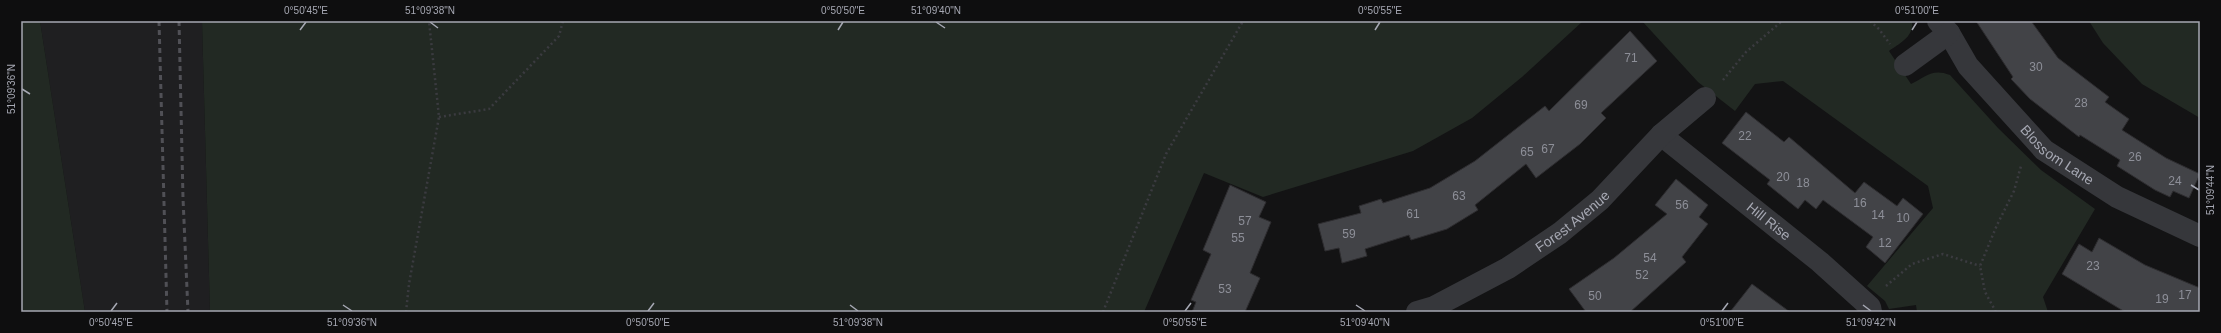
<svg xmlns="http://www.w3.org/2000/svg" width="2221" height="333" font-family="Helvetica,sans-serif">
  <rect width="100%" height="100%" fill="#131314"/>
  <path fill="#1f1f21" d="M40 21H202L210 312H85Z"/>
  <g fill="#222923">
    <path d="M21 21H40L85 312H21Z"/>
    <path d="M202 21H1583L1522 77 1472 118 1413 151 1263 197 1204 173 1144 312H210Z"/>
    <path d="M1642 21H1912C1914 37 1900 43 1889 51L1911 84C1926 77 1932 68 1950 75L1998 128 2041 170 2095 209 2043 297 2048 312H1917L1916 305 1889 309 1885 301 1867 286 1933 208 1928 186 1783 81 1755 84 1735 111 1698 82Z"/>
    <path d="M2089 21H2200V118L2142 84 2103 43Z"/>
  </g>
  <g fill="#424347" stroke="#2e2d30">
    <path d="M1976 21H2031L2058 58 2109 97 2105 102 2129 119 2122 130 2166 158 2200 174 2189 198 2173 191 2170 197 2155 190 2117 166 2120 160 2080 135 2079 137 2030 99 2011 79 2013 77Z"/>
    <path d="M1630 31 1657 61 1601 113 1606 118 1580 144 1536 178 1526 164 1475 205 1478 210 1447 229 1411 240 1409 235 1365 249 1367 256 1342 263 1339 248 1325 251 1318 224 1361 213 1359 206 1381 199 1383 203 1430 188 1475 161 1545 106 1549 111Z"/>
    <path d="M1746 112 1784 142 1789 137 1855 193 1864 182 1897 206 1903 198 1923 214 1885 263 1866 247 1873 237 1823 200 1816 209 1805 200 1798 209 1767 184 1770 180 1722 143Z"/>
    <path d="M1676 179 1708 205 1699 217 1708 224 1682 257 1686 262 1630 312H1586L1569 289 1614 258 1667 214 1655 205Z"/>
    <path d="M1230 185 1266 202 1259 217 1271 222 1250 273 1260 278 1245 312H1192L1196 302 1191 300 1211 254 1203 250Z"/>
    <path d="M2099 238 2145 265 2200 288V312H2125L2062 274 2079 244 2092 252Z"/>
    <path d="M1752 284 1790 312H1730Z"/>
  </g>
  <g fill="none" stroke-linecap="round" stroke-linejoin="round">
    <g stroke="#3b3b40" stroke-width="2.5" stroke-dasharray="2 3" stroke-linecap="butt">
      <path d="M1870 21 1879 29 1890 44"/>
      <path d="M1723 80 1746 52 1782 21"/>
      <path d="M439 117 489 109 559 36 563 21"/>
      <path d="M1886 286 1912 264 1943 254 1980 266"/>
      <path d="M406 312 409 284 439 117 429 21"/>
      <path d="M1103 312 1166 154 1243 21"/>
      <path d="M1996 312 1985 292 1980 266 1997 225 2014 191 2021 166"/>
    </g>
    <g stroke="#36373b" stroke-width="22">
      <path id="s1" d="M1938 21 1949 33 1968 66 2044 150 2117 197 2200 236"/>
      <path d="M1905 65 1949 33"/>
      <path id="s2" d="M1661 135 1820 262 1870 307 1871 312"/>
      <path id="s3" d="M1417 312 1434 307 1508 268 1560 233 1600 200 1661 135 1705 98"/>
    </g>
    <g stroke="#505056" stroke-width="3" stroke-dasharray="5 4" stroke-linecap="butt">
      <path d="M159 21 167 312"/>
      <path d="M179 21 183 198 188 312"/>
    </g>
  </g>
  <path fill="none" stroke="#a6a8b3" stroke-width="1.5" d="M430 22 438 28M936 22 945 28M300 30 306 22M838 30 843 22M1375 30 1380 22M1912 30 1917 22M22 89 30 94M2191 185 2199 190M343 305 352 311M850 305 858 311M1356 305 1365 311M1863 305 1871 311M111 311 117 303M648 311 654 303M1185 311 1191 303M1722 311 1728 303"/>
  <g text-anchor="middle" stroke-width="3.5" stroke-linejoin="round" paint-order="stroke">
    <g font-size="12" fill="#8d8f98">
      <text x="1631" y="62">71</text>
      <text x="2036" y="71">30</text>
      <text x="2081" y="107">28</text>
      <text x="1581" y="109">69</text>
      <text x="1745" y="140">22</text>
      <text x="1548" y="153">67</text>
      <text x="1527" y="156">65</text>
      <text x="2135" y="161">26</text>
      <text x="1783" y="181">20</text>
      <text x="2175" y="185">24</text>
      <text x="1803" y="187">18</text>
      <text x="1459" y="200">63</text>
      <text x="1860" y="207">16</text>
      <text x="1682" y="209">56</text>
      <text x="1413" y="218">61</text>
      <text x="1878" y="219">14</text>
      <text x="1903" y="222">10</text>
      <text x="1245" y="225">57</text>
      <text x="1349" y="238">59</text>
      <text x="1238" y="242">55</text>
      <text x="1885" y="247">12</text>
      <text x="1650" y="262">54</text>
      <text x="2093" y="270">23</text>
      <text x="1642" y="279">52</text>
      <text x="1225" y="293">53</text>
      <text x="2185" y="299">17</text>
      <text x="1595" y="300">50</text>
      <text x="2162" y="303">19</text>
    </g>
    <g font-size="14" fill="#a6a8b3" stroke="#0e0e0f">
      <text dy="5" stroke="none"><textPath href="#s1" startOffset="181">Blossom Lane</textPath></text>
      <text dy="5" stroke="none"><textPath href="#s3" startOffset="181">Forest Avenue</textPath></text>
      <text dy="5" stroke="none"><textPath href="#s2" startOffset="138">Hill Rise</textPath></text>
    </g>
  </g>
  <rect width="2221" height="333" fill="none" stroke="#0e0e0f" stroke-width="44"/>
  <rect x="22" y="22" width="2177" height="289" fill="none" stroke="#a6a8b3" stroke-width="1.5"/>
  <g font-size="10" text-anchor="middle" fill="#a6a8b3">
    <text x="306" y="14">0°50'45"E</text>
    <text x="430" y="14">51°09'38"N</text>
    <text x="843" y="14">0°50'50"E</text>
    <text x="936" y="14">51°09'40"N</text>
    <text x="1380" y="14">0°50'55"E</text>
    <text x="1917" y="14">0°51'00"E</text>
    <text transform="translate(11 89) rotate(-90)" y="4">51°09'36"N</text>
    <text transform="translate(2210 190) rotate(-90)" y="4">51°09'44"N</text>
    <text x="111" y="326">0°50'45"E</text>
    <text x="352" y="326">51°09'36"N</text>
    <text x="648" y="326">0°50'50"E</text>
    <text x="858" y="326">51°09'38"N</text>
    <text x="1185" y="326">0°50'55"E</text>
    <text x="1365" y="326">51°09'40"N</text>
    <text x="1722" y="326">0°51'00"E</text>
    <text x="1871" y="326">51°09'42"N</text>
  </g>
</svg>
